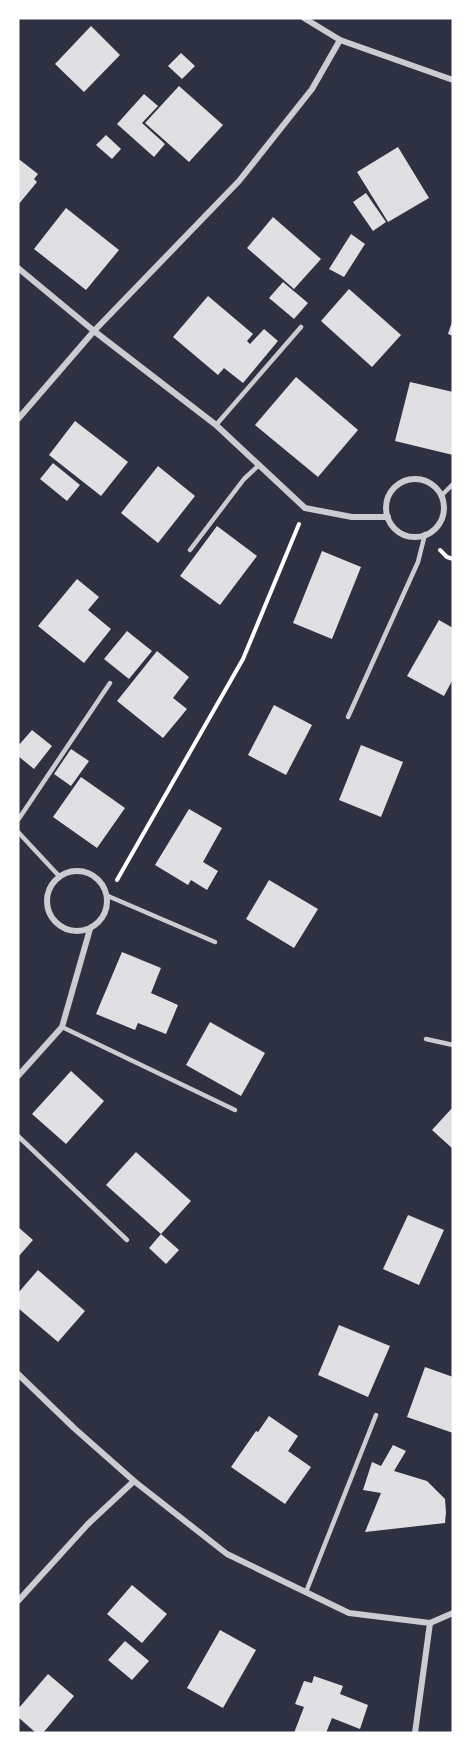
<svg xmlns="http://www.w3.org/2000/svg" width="471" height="1751" font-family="Jost,sans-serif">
  <rect width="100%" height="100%" fill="#2d3142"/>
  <g fill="#e0e0e3">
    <path d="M91 26 120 55 84 92 55 64Z"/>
    <path d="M181 53 195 66 182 79 168 66Z"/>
    <path d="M179 86 223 125 189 162 145 123Z"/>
    <path d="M144 94 158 106 142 123 165 144 154 157 117 124Z"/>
    <path d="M106 135 121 149 112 159 96 145Z"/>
    <path d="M398 147 429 198 388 222 357 172Z"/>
    <path d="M20 160 38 174 34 179 37 182 18 205V162Z"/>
    <path d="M366 193 386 222 373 231 353 202Z"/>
    <path d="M66 208 119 250 86 290 34 249Z"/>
    <path d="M273 217 321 259 294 289 247 248Z"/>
    <path d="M351 234 365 244 344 277 329 269Z"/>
    <path d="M283 282 308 303 294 319 269 298Z"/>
    <path d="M349 289 401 335 372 367 321 321Z"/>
    <path d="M208 296 253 334 247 341 250 344 264 329 278 341 243 383 224 368 218 375 173 337Z"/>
    <path d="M453 319V336L448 334Z"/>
    <path d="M296 377 358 430 318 477 255 425Z"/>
    <path d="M410 382 453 392V455L395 441Z"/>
    <path d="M75 421 128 462 101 496 49 455Z"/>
    <path d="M53 463 80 485 67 501 40 479Z"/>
    <path d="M158 466 195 496 158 543 121 513Z"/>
    <path d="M217 526 257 556 220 605 180 576Z"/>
    <path d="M322 551 361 567 332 639 293 623Z"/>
    <path d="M77 579 99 597 88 610 111 629 84 663 38 626Z"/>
    <path d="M439 620 453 628V679L444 696 407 676Z"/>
    <path d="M127 631 152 651 129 679 104 659Z"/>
    <path d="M157 651 189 677 173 698 187 709 163 738 117 701Z"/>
    <path d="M274 705 312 725 286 775 248 755Z"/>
    <path d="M32 730 52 746 34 769 18 756V746Z"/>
    <path d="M361 745 403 762 381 817 339 800Z"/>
    <path d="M71 749 89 761 71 786 54 774Z"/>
    <path d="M81 777 125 808 97 848 53 817Z"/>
    <path d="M189 809 222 828 203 862 218 871 207 890 191 880 188 885 155 865Z"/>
    <path d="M269 880 318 909 294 948 246 919Z"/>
    <path d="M122 952 161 968 151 993 178 1005 166 1034 138 1023 135 1030 96 1014Z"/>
    <path d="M210 1022 265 1053 241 1096 186 1065Z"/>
    <path d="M71 1071 104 1101 66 1144 32 1114Z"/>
    <path d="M453 1107V1149L432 1130Z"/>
    <path d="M136 1152 191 1201 161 1234 106 1185Z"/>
    <path d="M408 1215 444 1230 419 1285 383 1269Z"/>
    <path d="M18 1227 33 1240 18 1257Z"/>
    <path d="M161 1234 179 1250 166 1264 149 1248Z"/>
    <path d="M38 1270 85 1311 58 1342 18 1308V1293Z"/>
    <path d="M339 1325 390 1346 368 1397 318 1375Z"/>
    <path d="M425 1367 453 1377V1433L407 1417Z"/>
    <path d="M269 1416 298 1436 288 1451 311 1467 285 1504 231 1467 256 1431 258 1432Z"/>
    <path d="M393 1445 406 1451 394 1471 427 1481 445 1499 446 1512 445 1523 365 1532 381 1493 363 1490 372 1462 381 1466Z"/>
    <path d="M132 1585 167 1614 142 1643 107 1614Z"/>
    <path d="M220 1630 256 1650 223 1708 187 1688Z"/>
    <path d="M125 1641 149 1661 132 1680 108 1660Z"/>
    <path d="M48 1674 74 1696 43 1733H36L18 1717V1709Z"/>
    <path d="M314 1676 343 1686 340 1694 368 1705 360 1729 332 1718 326 1733H294L304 1707 295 1704 304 1681 312 1683Z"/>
  </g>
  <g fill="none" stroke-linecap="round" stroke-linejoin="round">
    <g stroke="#fff" stroke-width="4">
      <path d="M440 550 447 557 453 559"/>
      <path d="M117 880 243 659 299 524"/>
    </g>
    <g stroke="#caccd0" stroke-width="4.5">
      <path d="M216 425 301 327"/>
      <path d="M441 496 453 484"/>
      <path d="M190 550 244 479 259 465"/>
      <path d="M348 717 418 562 425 534"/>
      <path d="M18 820 110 683"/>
      <path d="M18 832 59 876"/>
      <path d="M108 896 215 942"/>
      <path d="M62 1027 235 1110"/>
      <path d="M426 1039 453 1045"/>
      <path d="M18 1136 127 1240"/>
      <path d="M306 1592 376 1415"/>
    </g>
    <g stroke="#caccd0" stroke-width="6">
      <path d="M304 18 340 40 453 80"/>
      <path d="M18 268 94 331 216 425 305 508 352 517H388"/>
      <path d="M18 419 94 331 239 181 312 89 340 40"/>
      <circle cx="415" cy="508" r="29"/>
      <circle cx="77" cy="901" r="30"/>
      <path d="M18 1076 62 1027 90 929"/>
      <path d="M18 1374 74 1428 134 1481 227 1554 349 1613 430 1623 453 1613"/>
      <path d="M18 1601 88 1524 134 1481"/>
      <path d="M415 1733 430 1623"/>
    </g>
  </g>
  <rect width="471" height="1751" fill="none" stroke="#ffffff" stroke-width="39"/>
</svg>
